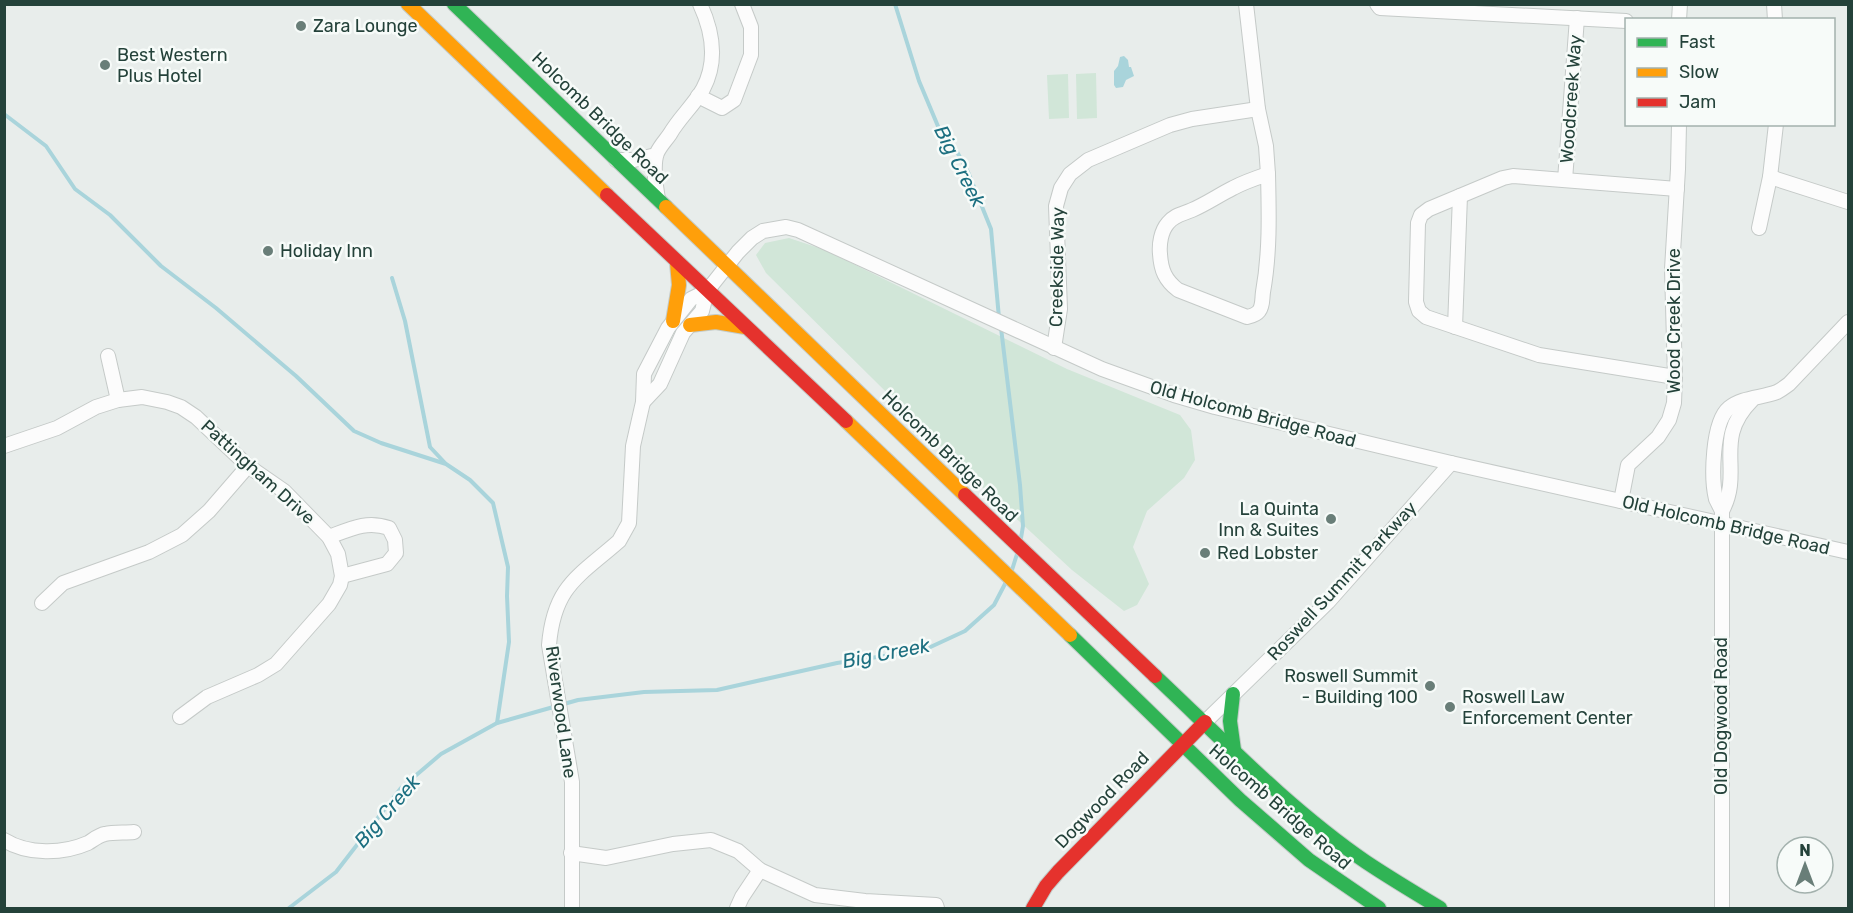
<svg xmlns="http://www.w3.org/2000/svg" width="1853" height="913" font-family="Rubik,sans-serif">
  <rect width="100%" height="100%" fill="#e8edeb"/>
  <g fill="#d1e6d8">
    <path d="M1096 73 1097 118 1077 119 1076 74Z"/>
    <path d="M1068 74 1069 118 1049 119 1047 75Z"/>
    <path d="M789 238 825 250 1067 369 1180 415 1191 430 1195 460 1184 478 1147 511 1133 547 1149 584 1137 605 1124 611 1072 570 979 484 766 273 756 255 765 243Z"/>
  </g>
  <path fill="#a9d4db" d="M1124 56 1128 60 1129 67H1131L1134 76 1126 80 1123 87 1116 88 1114 85V71L1118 66 1120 57Z"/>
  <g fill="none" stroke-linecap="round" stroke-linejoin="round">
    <g stroke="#a9d4db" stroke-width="4">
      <path d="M895 4 919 81 940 131 956 150 968 172 991 229 999 318"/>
      <path d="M4 114 46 146 75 189 110 215 161 266 216 308 296 376 354 431 381 443 446 464 470 480 493 503 508 567 507 596 509 642 497 723"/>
      <path d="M392 278 405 321 430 447 445 463"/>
      <path d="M1001 328 1020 485 1023 526 1021 538"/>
      <path d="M1012 570 1017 554"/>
      <path d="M289 908 336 872 401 788 441 754 497 723 578 700 644 692 717 690 837 663 924 650 965 631 994 605 1006 582"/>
    </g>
    <defs>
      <g id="street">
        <path d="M1246 4 1258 109 1266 146 1268 174"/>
        <path d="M1377 4 1380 8 1626 21"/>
        <path d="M1774 4 1775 20"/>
        <path d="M1679 20 1680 4"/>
        <path d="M698 96 722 108 734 100 751 55V27L742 4"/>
        <path d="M616 160H634L656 155"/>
        <path d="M1268 174C1269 214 1270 253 1263 292 1262 299 1263 306 1259 311 1256 315 1251 316 1247 317L1178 290C1165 280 1161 270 1160 254 1159 244 1161 231 1168 223 1174 215 1183 214 1192 210 1206 204 1219 195 1233 188 1244 182 1256 178 1268 174Z"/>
        <path d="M1770 177 1848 202"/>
        <path d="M1565 180 1577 18"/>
        <path d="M658 199C656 186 652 166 657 153 660 146 666 140 670 134 679 118 694 105 703 89 718 61 713 32 700 4"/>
        <path d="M1759 228 1770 177 1776 124"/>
        <path d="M1455 327 1460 196"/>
        <path d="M1054 348 1060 309 1056 206 1061 188 1070 174 1088 160 1170 125 1192 119 1258 109"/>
        <path d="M108 356 118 400"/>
        <path d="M1675 377 1539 355 1426 317 1419 311 1416 302 1418 223 1421 215 1429 209 1503 178 1513 176 1677 189"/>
        <path d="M643 402 660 384 683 333 702 311 707 291 738 252 752 238 763 231 786 227 798 230 1102 369 1174 395 1215 407 1451 463 1848 552"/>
        <path d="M4 446 57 428 96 407 118 400 142 397 167 402 181 407 196 417 248 466 284 491 329 537 338 554 342 576 340 585 329 604 276 664 258 675 207 697 180 717"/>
        <path d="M1621 501 1628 465 1658 437 1669 420 1674 403 1675 377 1672 269 1678 169 1679 124"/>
        <path d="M1722 511C1744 470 1712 440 1752 400"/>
        <path d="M329 537C350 529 367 520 389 528L395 540 396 553 387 564 342 576"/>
        <path d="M42 603 63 583 149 552 182 535 209 511 248 466"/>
        <path d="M1205 722 1328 602 1451 463"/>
        <path d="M4 840C28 855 63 854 88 843 93 840 99 835 105 834 114 832 125 833 134 832"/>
        <path d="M571 853 606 858 673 844 711 840 738 851 760 870 815 895 865 901 936 905 937 908"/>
        <path d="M572 908V782L549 645C554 586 578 577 619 541L629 523 633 446 643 402 644 374 668 328 691 299 707 291"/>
        <path d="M737 908 742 897 760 870"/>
        <path d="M1722 908V511C1720 507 1718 503 1716 499 1711 479 1712 422 1729 408 1742 397 1762 398 1777 392 1781 390 1785 387 1789 384L1848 322"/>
      </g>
      <g id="fast">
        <path d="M454 4 666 207"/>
        <path d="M1070 635 1240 800 1309 860 1379 908"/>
        <path d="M1155 676C1223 740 1289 809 1366 862 1390 878 1415 893 1440 908"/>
        <path d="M1233 694 1230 721 1234 750"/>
      </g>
      <g id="slow">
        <path d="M408 4 607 195"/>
        <path d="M666 207 965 495"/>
        <path d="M673 321 679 285 677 263"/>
        <path d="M690 325 716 322 745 327"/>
        <path d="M846 421 1070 635"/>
      </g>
      <g id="jam">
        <path d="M607 195 846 421"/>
        <path d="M965 495 1155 676"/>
        <path d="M1033 908 1046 886 1058 872 1205 722"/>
      </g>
    </defs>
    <use href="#street" stroke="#c5cac8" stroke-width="16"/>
    <use href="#fast" stroke="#c3cbc8" stroke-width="16"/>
    <use href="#slow" stroke="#c3cbc8" stroke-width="16"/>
    <use href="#jam" stroke="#c3cbc8" stroke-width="16"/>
    <use href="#street" stroke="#fcfcfc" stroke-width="14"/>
    <use href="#fast" stroke="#30b455" stroke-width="14"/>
    <use href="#slow" stroke="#ff9f0a" stroke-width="14"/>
    <use href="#jam" stroke="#e5322d" stroke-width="14"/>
  </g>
  <g fill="#697e78" stroke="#f7fbf9" stroke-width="2">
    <circle cx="301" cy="26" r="6"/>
    <circle cx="105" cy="65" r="6"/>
    <circle cx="268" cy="251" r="6"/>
    <circle cx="1331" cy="519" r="6"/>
    <circle cx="1205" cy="553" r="6"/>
    <circle cx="1430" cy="686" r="6"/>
    <circle cx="1450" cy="707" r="6"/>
  </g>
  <g text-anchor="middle" stroke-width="5" stroke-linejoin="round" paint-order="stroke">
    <g font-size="18" fill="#24423a" stroke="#f7fbf9" text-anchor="start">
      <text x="313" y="32">Zara Lounge</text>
      <text x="117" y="61">Best Western<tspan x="117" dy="21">Plus Hotel</tspan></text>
      <text x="280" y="257">Holiday Inn</text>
      <text x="1319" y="515" text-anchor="end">La Quinta<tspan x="1319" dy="21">Inn &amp; Suites</tspan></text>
      <text x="1217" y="559">Red Lobster</text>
      <text x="1418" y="682" text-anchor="end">Roswell Summit<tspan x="1418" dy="21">- Building 100</tspan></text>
      <text x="1462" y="703">Roswell Law<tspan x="1462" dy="21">Enforcement Center</tspan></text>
    </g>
    <g font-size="18" fill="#24423a" stroke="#f7fbf9">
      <text transform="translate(1571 99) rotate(-86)" y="6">Woodcreek Way</text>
      <text transform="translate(600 118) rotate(44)" y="6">Holcomb Bridge Road</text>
      <text transform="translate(1057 267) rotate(-89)" y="6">Creekside Way</text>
      <text transform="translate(1674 321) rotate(-90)" y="6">Wood Creek Drive</text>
      <text transform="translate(1253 414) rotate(15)" y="6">Old Holcomb Bridge Road</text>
      <text transform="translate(950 456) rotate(44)" y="6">Holcomb Bridge Road</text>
      <text transform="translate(258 472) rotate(42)" y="6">Pattingham Drive</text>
      <text transform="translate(1726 525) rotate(13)" y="6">Old Holcomb Bridge Road</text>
      <text transform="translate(1342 581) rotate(-47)" y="6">Roswell Summit Parkway</text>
      <text transform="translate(561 712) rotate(82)" y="6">Riverwood Lane</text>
      <text transform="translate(1721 716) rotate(-90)" y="6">Old Dogwood Road</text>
      <text transform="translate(1102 800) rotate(-46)" y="6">Dogwood Road</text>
      <text transform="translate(1280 807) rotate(41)" y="6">Holcomb Bridge Road</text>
    </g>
    <g font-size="20" font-style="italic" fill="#1c6f80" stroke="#f7fbf9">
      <text transform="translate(960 166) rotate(63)" y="7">Big Creek</text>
      <text transform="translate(886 653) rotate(-11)" y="7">Big Creek</text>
      <text transform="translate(387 811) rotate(-49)" y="7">Big Creek</text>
    </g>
  </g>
  <rect width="1853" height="913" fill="none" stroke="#24423a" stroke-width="12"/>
  <rect x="1625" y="18" width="210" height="108" fill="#f7fbf9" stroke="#a3b1ad" stroke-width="1.5"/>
  <rect x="1637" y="38" width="30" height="9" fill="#30b455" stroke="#a3b1ad" stroke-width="1.5"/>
  <text x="1679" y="48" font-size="18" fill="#24423a">Fast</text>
  <rect x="1637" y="68" width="30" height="9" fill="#ff9f0a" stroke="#a3b1ad" stroke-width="1.5"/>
  <text x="1679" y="78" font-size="18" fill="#24423a">Slow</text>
  <rect x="1637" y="98" width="30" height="9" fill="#e5322d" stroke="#a3b1ad" stroke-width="1.5"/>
  <text x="1679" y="108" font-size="18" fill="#24423a">Jam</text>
  <g transform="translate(1805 865)"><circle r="28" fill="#f7fbf9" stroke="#a3b1ad" stroke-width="1.5"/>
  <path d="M0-4.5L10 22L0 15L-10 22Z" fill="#697e78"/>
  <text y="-9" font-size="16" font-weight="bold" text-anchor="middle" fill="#24423a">N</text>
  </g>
</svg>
